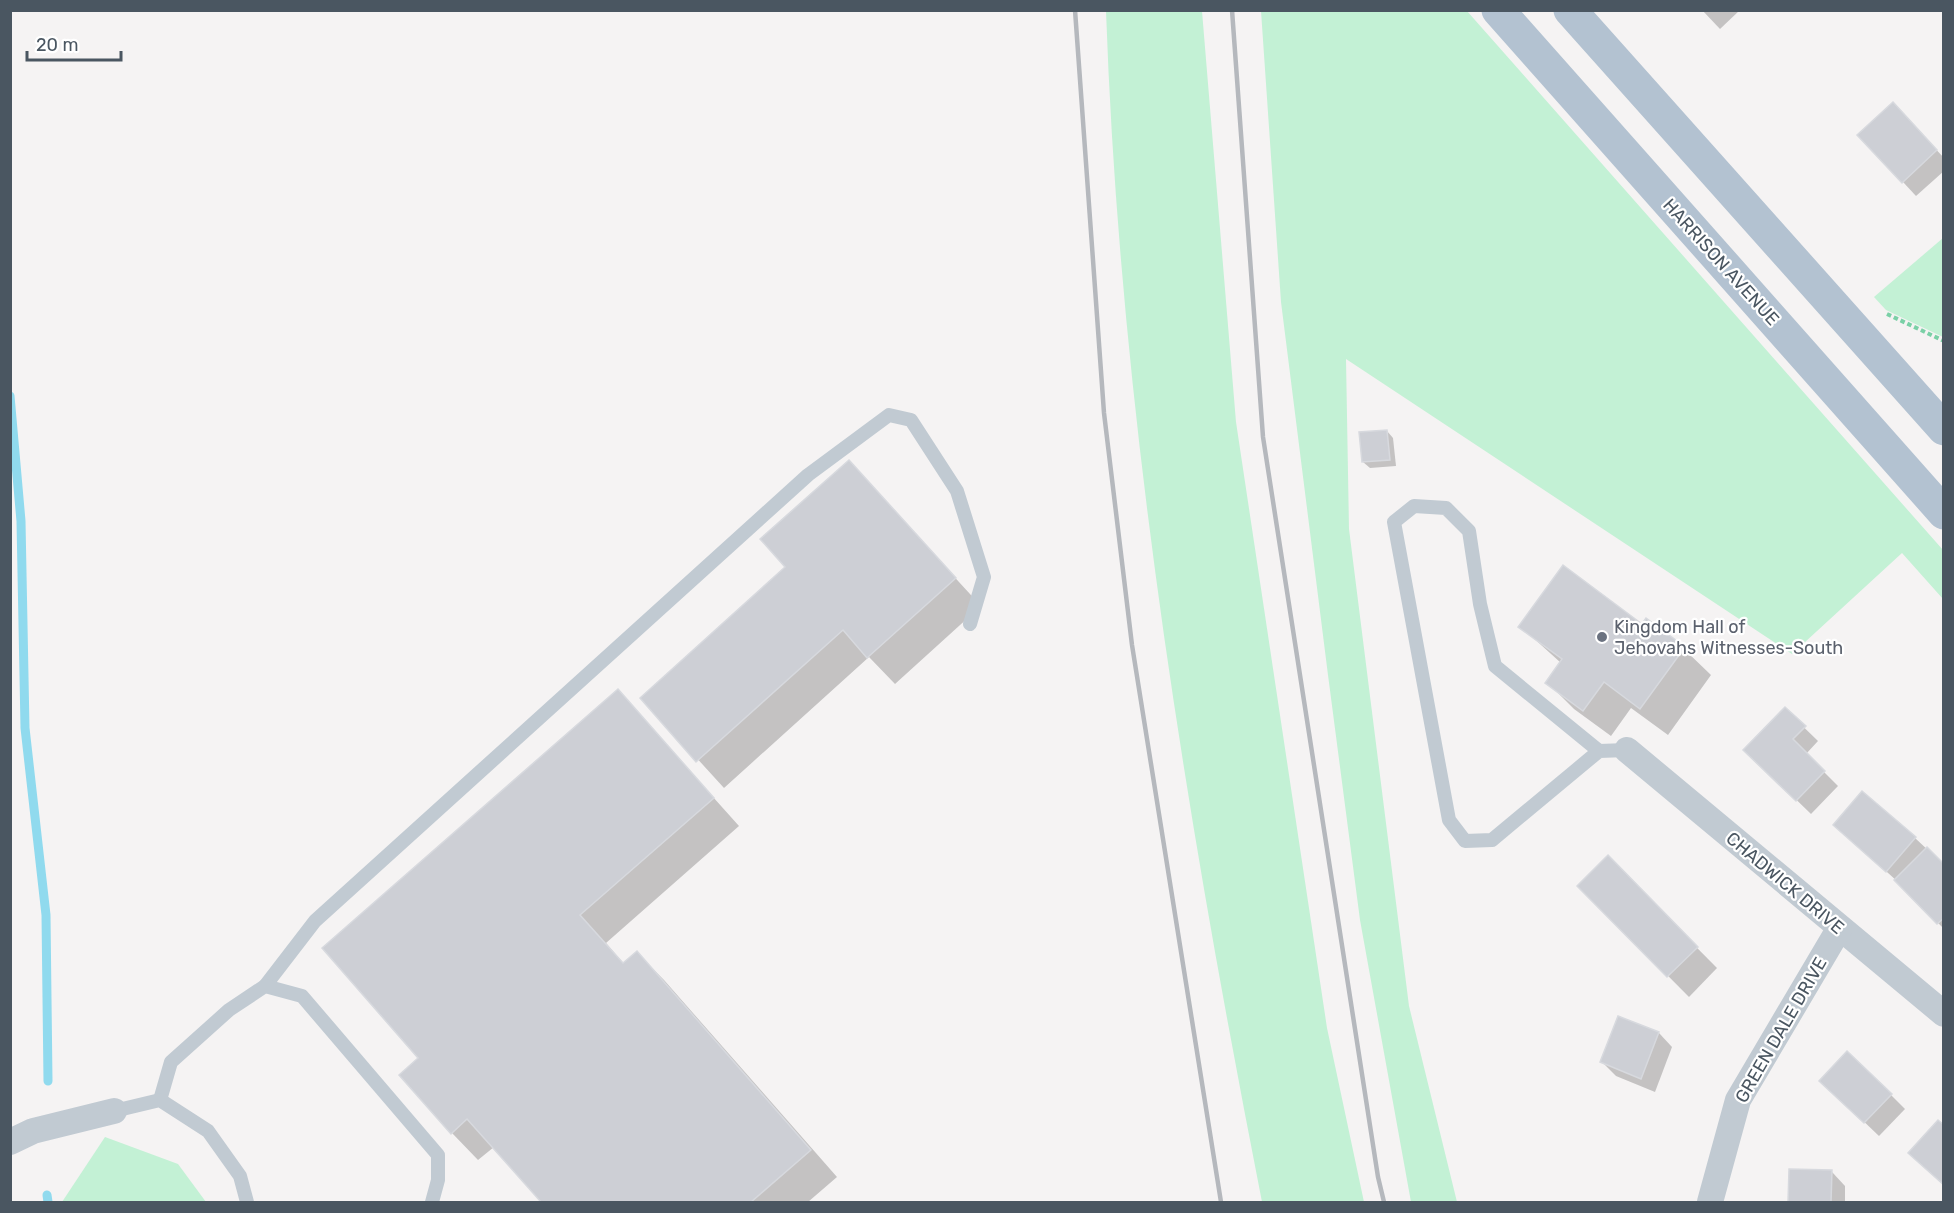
<svg xmlns="http://www.w3.org/2000/svg" width="1954" height="1213" font-family="Rubik,sans-serif">
  <rect width="100%" height="100%" fill="#f5f3f3"/>
  <g fill="#c3f1d5">
    <path d="M1106 11H1202L1236 422 1327 1028 1364 1202H1262C1185 810 1120 411 1106 11Z"/>
    <path d="M1261 11H1467L1943 550V599L1902 553 1792 654 1346 359 1349 529 1409 1006 1457 1202H1411L1360 920 1328 675 1281 302Z"/>
    <path d="M1943 238V337L1886 310 1874 297Z"/>
    <path d="M105 1137 178 1164 206 1202H62Z"/>
  </g>
  <g fill="#0003">
    <path d="M1702 10H1740L1720 29Z"/>
    <path d="M1907 118 1944 158V171L1916 196 1903 182Z"/>
    <path d="M1387 431 1393 438 1396 466 1370 468 1363 462Z"/>
    <path d="M849 462 981 606 895 684 869 657 724 788 642 698 787 567Z"/>
    <path d="M1646 620 1684 649 1711 675 1668 735 1631 708 1611 736 1574 709 1547 682 1561 663 1520 626H1643Z"/>
    <path d="M618 691 739 826 606 943 624 964 637 953 664 980 837 1177 808 1202H543L494 1147 478 1160 452 1133 421 1058Z"/>
    <path d="M1785 709 1818 741 1806 754 1838 786 1811 814 1745 750Z"/>
    <path d="M1835 825 1915 838 1944 865V929L1898 882Z"/>
    <path d="M1608 858 1717 968 1689 997 1579 886Z"/>
    <path d="M1619 1018 1659 1033 1672 1047 1655 1092 1616 1076 1602 1062Z"/>
    <path d="M1835 1094 1891 1095 1905 1109 1879 1136Z"/>
    <path d="M1791 1170 1832 1172 1845 1186V1202H1789Z"/>
  </g>
  <g fill="none" stroke-linecap="round" stroke-linejoin="round">
    <g stroke="#90daee" stroke-width="9">
      <path d="M10 396 21 521 25 728 46 915 48 1081"/>
      <path d="M47 1195 48 1202"/>
    </g>
  </g>
  <g fill="#cdcfd5" stroke="#d7d9de" stroke-width="1.5">
    <path d="M1893 102 1937 150 1902 183 1857 135Z"/>
    <path d="M1387 430 1390 460 1362 462 1359 432Z"/>
    <path d="M849 460 956 578 867 658 843 630 696 762 640 698 785 567 760 539Z"/>
    <path d="M1563 565 1642 624 1646 618 1685 647 1640 709 1604 682 1583 711 1545 683 1562 659 1518 627Z"/>
    <path d="M618 689 714 798 580 915 623 963 637 951 811 1150 751 1202H541L467 1119 451 1134 399 1075 418 1058 322 948Z"/>
    <path d="M1785 707 1806 726 1793 739 1825 771 1796 801 1743 750Z"/>
    <path d="M1862 791 1916 837 1886 872 1833 825Z"/>
    <path d="M1927 847 1944 864V918L1937 924 1894 880Z"/>
    <path d="M1608 855 1698 947 1667 977 1577 886Z"/>
    <path d="M1618 1016 1659 1032 1641 1079 1600 1062Z"/>
    <path d="M1847 1051 1892 1094 1864 1123 1819 1081Z"/>
    <path d="M1938 1120 1944 1125V1185L1908 1153Z"/>
    <path d="M1789 1169 1832 1170 1831 1202H1788Z"/>
  </g>
  <g fill="none" stroke-linecap="round" stroke-linejoin="round">
    <path stroke="#7ad0a6" stroke-width="4" stroke-dasharray="4.5 3" stroke-linecap="butt" d="M1887 314 1944 341"/>
    <g stroke="#c1cad2" stroke-width="14">
      <path d="M1599 751 1495 666 1480 604 1469 531 1446 508 1414 506 1394 522 1449 820 1465 841 1492 840 1599 751 1627 750"/>
      <path d="M265 986 315 921 808 475 889 415 911 420 957 491 984 577 970 624"/>
      <path d="M160 1100 171 1062 229 1010 265 986 302 996 438 1155V1180L432 1202"/>
      <path d="M114 1111 160 1100 208 1131 240 1176 247 1202"/>
    </g>
    <g stroke="#c1cad2" stroke-width="26">
      <path d="M1627 750 1944 1014"/>
      <path d="M10 1142 33 1131 114 1111"/>
      <path d="M1710 1202 1738 1100 1839 929"/>
    </g>
    <g stroke="#b3c2d1" stroke-width="33">
      <path d="M1498 10 1944 513"/>
      <path d="M1570 10 1944 429"/>
    </g>
    <g stroke="#b5b8bd" stroke-width="4.5">
      <path d="M1075 10 1104 413 1132 645 1221 1202"/>
      <path d="M1232 10 1263 437 1378 1177 1384 1202"/>
    </g>
  </g>
  <circle fill="#6b7280" stroke="#fff" stroke-width="2" cx="1602" cy="637" r="6"/>
  <g text-anchor="middle" stroke-width="4.5" stroke-linejoin="round" paint-order="stroke">
    <g font-size="18" fill="#4a5661" stroke="#fff">
      <text transform="translate(1721 262) rotate(48)" y="6">HARRISON AVENUE</text>
      <text transform="translate(1785 883) rotate(40)" y="6">CHADWICK DRIVE</text>
      <text transform="translate(1781 1030) rotate(-60)" y="6">GREEN DALE DRIVE</text>
    </g>
    <g font-size="18" fill="#5b616d" stroke="#fff" text-anchor="start">
      <text x="1614" y="633">Kingdom Hall of<tspan x="1614" dy="21">Jehovahs Witnesses-South</tspan></text>
    </g>
  </g>
  <rect width="1954" height="1213" fill="none" stroke="#4a5661" stroke-width="24"/>
  <path d="M27 51v9h94v-9" fill="none" stroke="#4a5661" stroke-width="3"/>
  <text x="36" y="51" font-size="18" fill="#4a5661" stroke="#ffffff" stroke-width="4.5" paint-order="stroke">20 m</text>
</svg>
